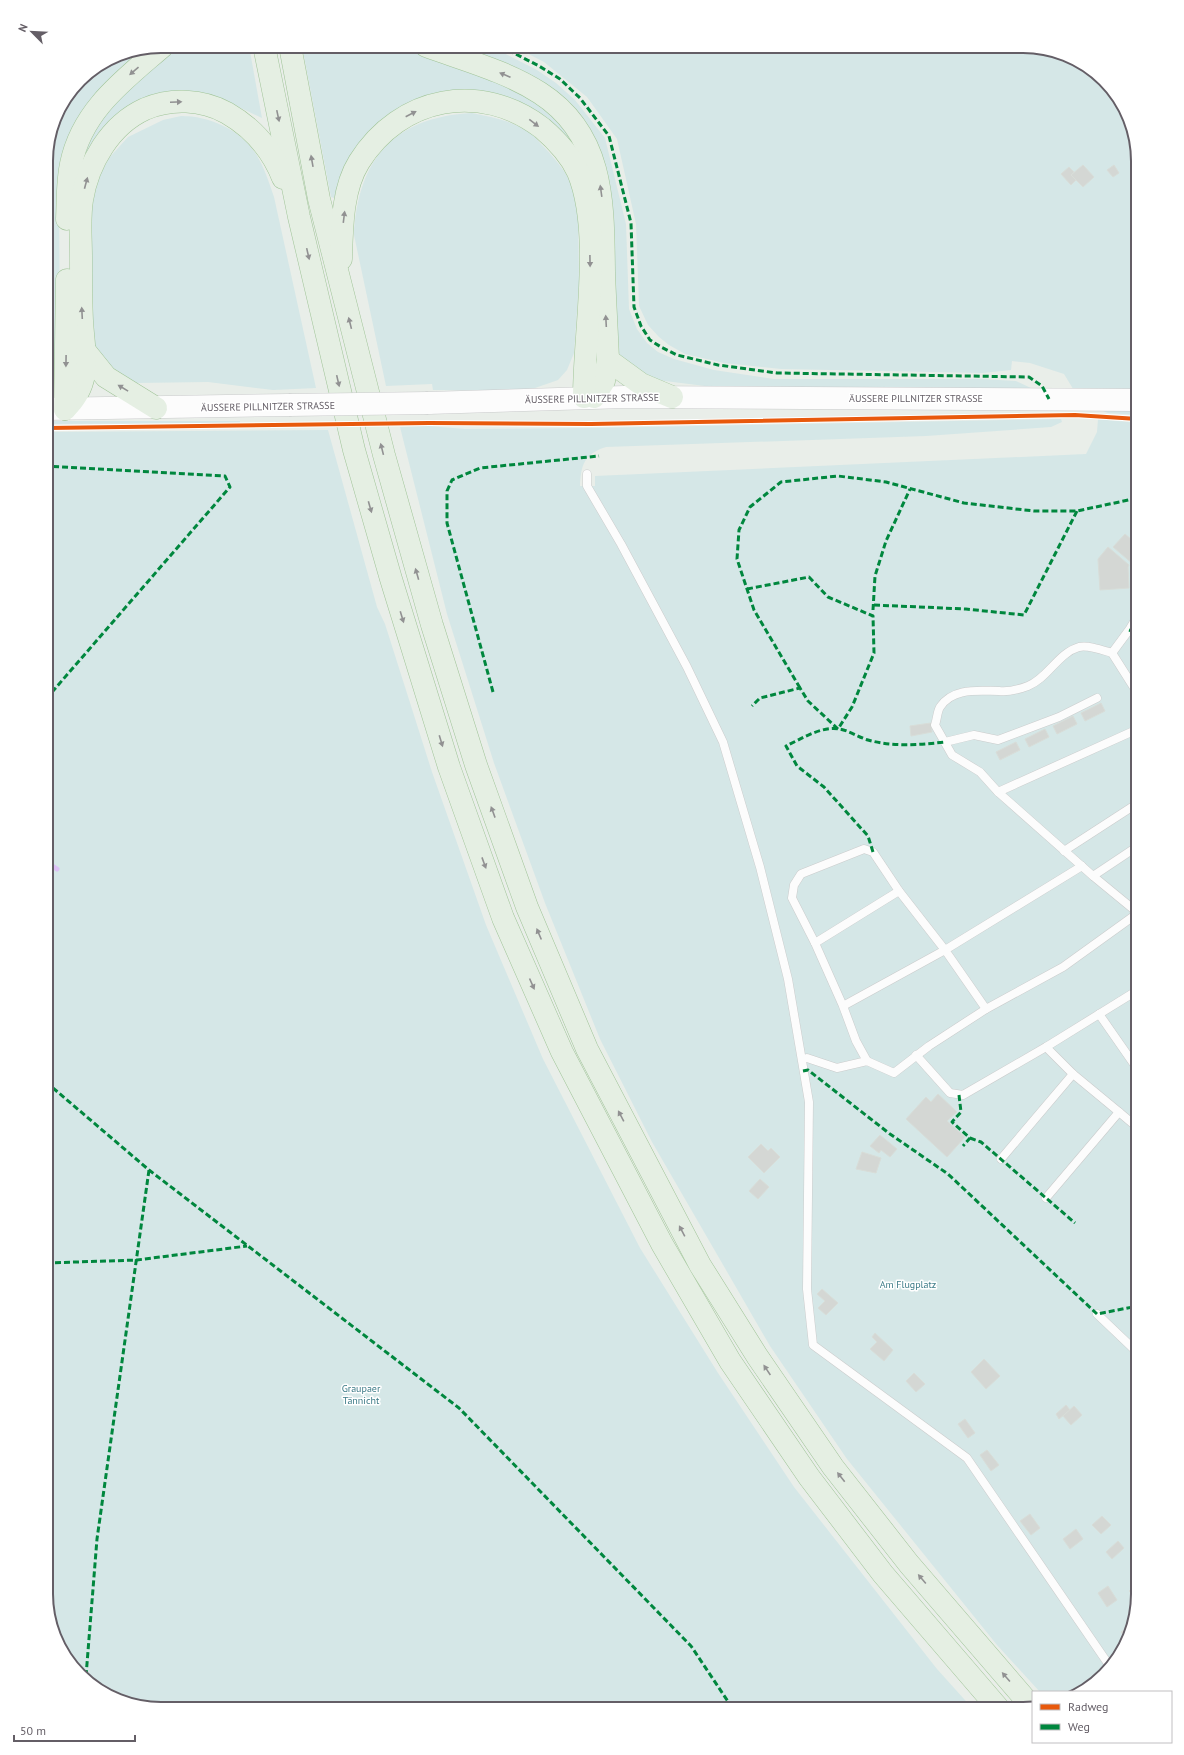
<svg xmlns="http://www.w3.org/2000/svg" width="1184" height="1755" font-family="'PT Sans',sans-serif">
  <rect width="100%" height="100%" fill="#e9eee9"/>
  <g fill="#d5e7e7">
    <path d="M175 46H249L262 118 224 100 157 98 77 185 79 160 100 115Z"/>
    <path d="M302 46H404L497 79 534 98 564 128 577 148 554 128 427 100 342 174 334 198 331 197Z"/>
    <path d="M456 46H490L537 70 556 83 575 100 605 138 626 224 629 309 637 329 647 343 658 352 674 359 714 370 774 379H982L1016 381 1031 388 737 390 649 379 622 359 615 345 588 138Z"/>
    <path d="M513 46H1030L1081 61 1123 104 1138 161V393L1075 392 1064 374 1030 363 1012 361 1011 370 983 373 781 369 724 363 685 354 669 345 659 337 648 325 639 306 636 224 617 139 587 97 544 62Z"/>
    <path d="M151 48 105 87 59 198 60 352 55 371 49 385 46 386V154L55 117 80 79 117 55Z"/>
    <path d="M472 113C491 117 514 121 530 133 535 136 539 142 543 146 559 163 573 179 578 203L579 283 574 353 567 370 558 380 535 388 515 391 433 390 432 384 386 386 354 235C358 159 394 117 472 113Z"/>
    <path d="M181 116C209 116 240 129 256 154 264 167 269 182 274 197L316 388 273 390 208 382 136 383 120 379 93 347 88 239 94 186 109 158 128 137 163 120Z"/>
    <path d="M1138 408V415L1108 413 1103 411Z"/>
    <path d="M1061 419 1062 422 1051 427 926 436 606 447C584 454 581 465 580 486H595V476L1086 454 1097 432 1098 419 1138 423V1594L1123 1652 1082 1692H1040L997 1645 847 1459 770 1346 652 1142 600 1039 545 903 494 763 447 614 400 427 429 426 465 429 589 428Z"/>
    <path d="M46 421H240V423L46 424Z"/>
    <path d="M328 430 377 607 385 624 432 772 486 925 543 1059 640 1248 718 1373 794 1487 937 1669 973 1709H154L103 1694 61 1651 46 1594V432Z"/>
  </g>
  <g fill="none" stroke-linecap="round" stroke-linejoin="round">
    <path stroke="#dcc0f5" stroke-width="5" d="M46 862 57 869"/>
  </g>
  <g fill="#d4d7d4" stroke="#d8ddd8">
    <path d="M1083 165 1094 177 1083 187 1071 175Z"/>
    <path d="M1114 165 1119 173 1113 177 1107 170Z"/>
    <path d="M1069 167 1074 172 1071 175 1076 180 1071 185 1061 174Z"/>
    <path d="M1125 534 1138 545V557L1133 564 1113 547Z"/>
    <path d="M1108 547 1129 565 1128 567 1129 588 1100 590 1098 559Z"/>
    <path d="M1101 703 1105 711 1085 721 1081 713Z"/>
    <path d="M1073 716 1077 724 1057 734 1053 726Z"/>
    <path d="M931 723 932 732 911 736 910 726Z"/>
    <path d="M1045 729 1049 737 1029 747 1025 739Z"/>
    <path d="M1016 742 1020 750 1000 760 996 752Z"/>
    <path d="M938 1094 957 1112 947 1121 965 1137 947 1157 906 1119 926 1097 931 1102Z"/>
    <path d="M880 1135 897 1149 890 1157 881 1150 879 1153 870 1146Z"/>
    <path d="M761 1144 768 1151 771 1148 780 1157 764 1173 748 1157Z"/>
    <path d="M862 1152 881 1158 876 1173 856 1169Z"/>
    <path d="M760 1179 769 1187 758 1199 749 1191Z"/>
    <path d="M822 1289 838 1303 826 1315 818 1308 825 1301 817 1294Z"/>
    <path d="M875 1333 893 1350 884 1361 870 1349 877 1342 872 1337Z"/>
    <path d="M984 1359 1000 1376 986 1389 971 1372Z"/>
    <path d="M914 1373 925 1384 916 1392 906 1381Z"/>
    <path d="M1066 1405 1070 1410 1059 1419 1056 1414Z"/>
    <path d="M1074 1406 1082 1415 1071 1425 1063 1416Z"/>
    <path d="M965 1419 975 1433 968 1438 958 1424Z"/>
    <path d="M987 1450 999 1465 991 1471 980 1455Z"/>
    <path d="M1030 1514 1040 1528 1031 1535 1020 1521Z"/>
    <path d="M1102 1516 1111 1525 1101 1534 1092 1525Z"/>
    <path d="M1076 1529 1083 1539 1070 1549 1063 1539Z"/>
    <path d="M1118 1541 1124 1548 1112 1559 1106 1552Z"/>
    <path d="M1138 1558V1571L1132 1564Z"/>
    <path d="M1138 1583V1594L1136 1598 1129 1591Z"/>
    <path d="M1108 1586 1117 1600 1107 1607 1098 1593Z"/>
    <path d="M1129 1627 1127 1635 1124 1636 1121 1632Z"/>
  </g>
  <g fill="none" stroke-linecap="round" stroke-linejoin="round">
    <defs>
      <g id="lane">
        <path d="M587 474V486L621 544 687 667 723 742 760 867 788 979 809 1102 807 1289 813 1345 967 1458 1109 1665"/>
        <path d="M1112 653 1129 630 1138 615"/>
        <path d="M945 742 974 735 998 740 1059 717 1097 698"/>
        <path d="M998 792 980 772 952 755 935 725C937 720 937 712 940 707 953 687 979 691 999 691 1008 692 1020 689 1028 686 1048 678 1058 653 1079 647 1089 645 1102 650 1112 653L1138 694"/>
        <path d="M1138 846 1093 876 998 792 1138 729"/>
        <path d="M1064 851 1138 803"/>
        <path d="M1082 866 945 950 986 1009 1063 967 1138 913"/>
        <path d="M1093 876 1138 913"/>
        <path d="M815 943 899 891"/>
        <path d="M843 1006 945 950 899 891 873 852 864 849 801 874 794 885 792 898 815 943 843 1006 856 1041 867 1061"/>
        <path d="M1099 1014 1138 1070"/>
        <path d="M916 1055 950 1093 963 1095 1046 1047 1138 990"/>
        <path d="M807 1058 837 1068 867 1061 894 1073 929 1046 986 1009"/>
        <path d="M1119 1112 1138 1128"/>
        <path d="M1001 1159 1073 1074"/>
        <path d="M1046 1198 1119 1112 1073 1074 1046 1047"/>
        <path d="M1097 1314 1138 1353"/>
      </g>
      <g id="secondary">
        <path d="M428 403 625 397 1138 400"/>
        <path d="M46 409 289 405"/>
      </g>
      <g id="highway">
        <path d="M264 46 299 217 354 450 391 579 449 767 503 918 562 1052 662 1244 730 1361 809 1477 883 1574 999 1709"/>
        <path d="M290 46 319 199 384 455 432 625 476 765 527 907 587 1049 700 1265 757 1356 833 1467 909 1564 1032 1707"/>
        <path d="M426 46C464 60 506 71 540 93 605 135 603 204 604 272 605 302 607 331 608 360L604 381 594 397"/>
        <path d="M67 219C68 201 67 182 71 164 82 110 124 80 163 46"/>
        <path d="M341 259C342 228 342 189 359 162 400 96 481 81 542 128 556 140 570 155 578 172 603 232 584 332 584 397"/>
        <path d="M85 351 106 377 156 408"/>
        <path d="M608 360 641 384 672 397"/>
        <path d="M65 409C93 382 84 355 82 321 81 300 81 279 81 257 81 238 79 219 82 200 88 163 110 125 145 109 171 98 202 99 227 113 253 128 272 150 283 178"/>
        <path d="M65 409 67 280"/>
      </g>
    </defs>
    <use href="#lane" stroke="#cbcccc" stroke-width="9"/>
    <use href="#secondary" stroke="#cacbcc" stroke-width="23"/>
    <use href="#highway" stroke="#a0c498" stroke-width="23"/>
    <use href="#lane" stroke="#fcfcfc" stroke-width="8"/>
    <use href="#secondary" stroke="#fcfcfc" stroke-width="22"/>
    <use href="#highway" stroke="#e5efe3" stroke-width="22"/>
    <defs>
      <path id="secondary-bridge" d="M289 405 428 403"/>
    </defs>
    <use href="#secondary-bridge" stroke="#cacbcc" stroke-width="23" stroke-linecap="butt"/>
    <use href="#secondary-bridge" stroke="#fcfcfc" stroke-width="22"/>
    <g stroke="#00873e" stroke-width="3" stroke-dasharray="6 3" stroke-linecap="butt">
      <path d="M500 46 539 66 560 79 580 98 609 136 631 223 634 307 641 326 650 340 661 347 677 355 718 365 777 373 1029 377 1042 386 1049 399"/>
      <path d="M747 589 809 577 828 597 873 616 874 653 852 707 838 729 808 701 800 688 760 698 752 706"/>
      <path d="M874 605 966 609 1024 615 1077 511"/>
      <path d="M873 610 875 576 886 541 910 489"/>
      <path d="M1129 630 1138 633"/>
      <path d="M800 688 754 610 737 559 739 530 750 507 781 482 838 476 886 482 964 503 1034 511H1077L1138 498"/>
      <path d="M493 692 447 523V491L452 480 480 468 599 456"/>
      <path d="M46 699 230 487 225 476 46 466"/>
      <path d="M873 852 868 836 824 787 797 766 786 746C801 739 821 726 839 729 848 730 858 737 868 740 893 747 919 745 945 742"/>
      <path d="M803 1071 808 1070 890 1134 948 1174 1097 1314 1138 1306"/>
      <path d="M46 1082 149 1170 459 1408 691 1646 733 1709"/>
      <path d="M959 1095 961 1112 952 1122 970 1138 963 1146"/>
      <path d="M970 1138 981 1142 1075 1223"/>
      <path d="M46 1263 137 1260 247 1246"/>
      <path d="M86 1676 97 1539 149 1170"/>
    </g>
    <defs>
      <path id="cycleway" d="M46 428 429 423 591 424 1075 415 1138 419"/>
    </defs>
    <use href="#cycleway" stroke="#fff" stroke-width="6"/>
    <use href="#cycleway" stroke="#e8590c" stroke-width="4"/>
  </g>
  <defs><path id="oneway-solid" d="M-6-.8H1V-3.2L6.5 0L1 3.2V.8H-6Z"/></defs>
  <g fill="#919192">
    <use href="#oneway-solid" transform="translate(134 71) rotate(139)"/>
    <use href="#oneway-solid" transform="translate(505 75) rotate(-157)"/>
    <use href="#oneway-solid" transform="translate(176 102) rotate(-2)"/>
    <use href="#oneway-solid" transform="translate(411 114) rotate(-27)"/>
    <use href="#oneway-solid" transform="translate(278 116) rotate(78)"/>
    <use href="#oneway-solid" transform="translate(534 123) rotate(38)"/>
    <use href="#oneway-solid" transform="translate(312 161) rotate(-100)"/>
    <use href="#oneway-solid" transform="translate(86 183) rotate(-75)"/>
    <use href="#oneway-solid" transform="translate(601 191) rotate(-98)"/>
    <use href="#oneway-solid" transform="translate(344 217) rotate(-83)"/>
    <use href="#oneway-solid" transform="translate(308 254) rotate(77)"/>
    <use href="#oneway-solid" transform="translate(590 261) rotate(89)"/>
    <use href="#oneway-solid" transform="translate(82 313) rotate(-93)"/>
    <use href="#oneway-solid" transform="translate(606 321) rotate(-93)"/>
    <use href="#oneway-solid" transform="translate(350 323) rotate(-104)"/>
    <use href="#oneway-solid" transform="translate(66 361) rotate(91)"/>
    <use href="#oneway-solid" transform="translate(338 381) rotate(77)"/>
    <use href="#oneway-solid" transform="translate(123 388) rotate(-149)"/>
    <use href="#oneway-solid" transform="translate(382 449) rotate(-104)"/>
    <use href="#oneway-solid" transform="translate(370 507) rotate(74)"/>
    <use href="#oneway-solid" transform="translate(417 574) rotate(-106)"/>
    <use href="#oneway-solid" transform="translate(402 617) rotate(73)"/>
    <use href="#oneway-solid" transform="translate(441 741) rotate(73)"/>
    <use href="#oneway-solid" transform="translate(493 812) rotate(-110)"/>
    <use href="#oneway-solid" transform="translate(484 863) rotate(70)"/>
    <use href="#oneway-solid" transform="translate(539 934) rotate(-113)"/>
    <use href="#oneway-solid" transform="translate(532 984) rotate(66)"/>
    <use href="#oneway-solid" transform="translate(621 1116) rotate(-118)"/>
    <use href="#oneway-solid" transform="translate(682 1231) rotate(-118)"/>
    <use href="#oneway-solid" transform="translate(767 1370) rotate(-124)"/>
    <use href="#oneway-solid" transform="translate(841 1477) rotate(-128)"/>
    <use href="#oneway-solid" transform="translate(922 1579) rotate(-130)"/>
    <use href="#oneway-solid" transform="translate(1006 1677) rotate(-131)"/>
  </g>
  <g text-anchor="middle" stroke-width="3" stroke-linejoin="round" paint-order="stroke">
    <g font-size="10" fill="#645e66" stroke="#fff">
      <text transform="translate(592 398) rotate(-1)" y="4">ÄUSSERE PILLNITZER STRASSE</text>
      <text x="916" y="402">ÄUSSERE PILLNITZER STRASSE</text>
      <text transform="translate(268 406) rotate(-1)" y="4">ÄUSSERE PILLNITZER STRASSE</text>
    </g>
    <g font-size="10" fill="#3c7b87" stroke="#fff">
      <text x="908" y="1288">Am Flugplatz</text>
      <text x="361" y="1392">Graupaer<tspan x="361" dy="12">Tännicht</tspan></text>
    </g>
  </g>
  <path d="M0 0H1184V1755H0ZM161 53H1023A108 108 0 0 1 1131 161V1594A108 108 0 0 1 1023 1702H161A108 108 0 0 1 53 1594V161A108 108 0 0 1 161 53Z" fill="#fff" fill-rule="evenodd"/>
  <path fill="none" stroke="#645e66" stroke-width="2" d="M161 53H1023A108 108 0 0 1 1131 161V1594A108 108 0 0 1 1023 1702H161A108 108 0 0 1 53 1594V161A108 108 0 0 1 161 53Z"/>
  <rect x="1032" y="1691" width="140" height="52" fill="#ffffff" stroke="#c1bfc2"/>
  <rect x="1040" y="1704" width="20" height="6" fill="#e8590c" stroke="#c1bfc2"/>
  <text x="1068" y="1711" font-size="12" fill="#645e66">Radweg</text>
  <rect x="1040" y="1724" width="20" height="6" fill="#00873e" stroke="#c1bfc2"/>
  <text x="1068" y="1731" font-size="12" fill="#645e66">Weg</text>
  <g transform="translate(32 32) rotate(294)" stroke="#ffffff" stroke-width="3" paint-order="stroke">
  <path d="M0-3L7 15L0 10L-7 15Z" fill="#645e66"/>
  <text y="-6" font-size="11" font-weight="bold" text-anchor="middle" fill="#645e66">N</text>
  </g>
  <path d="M14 1735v6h121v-6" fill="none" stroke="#645e66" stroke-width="2"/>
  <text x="20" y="1735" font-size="12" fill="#645e66" stroke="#ffffff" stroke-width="3" paint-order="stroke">50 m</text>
</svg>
